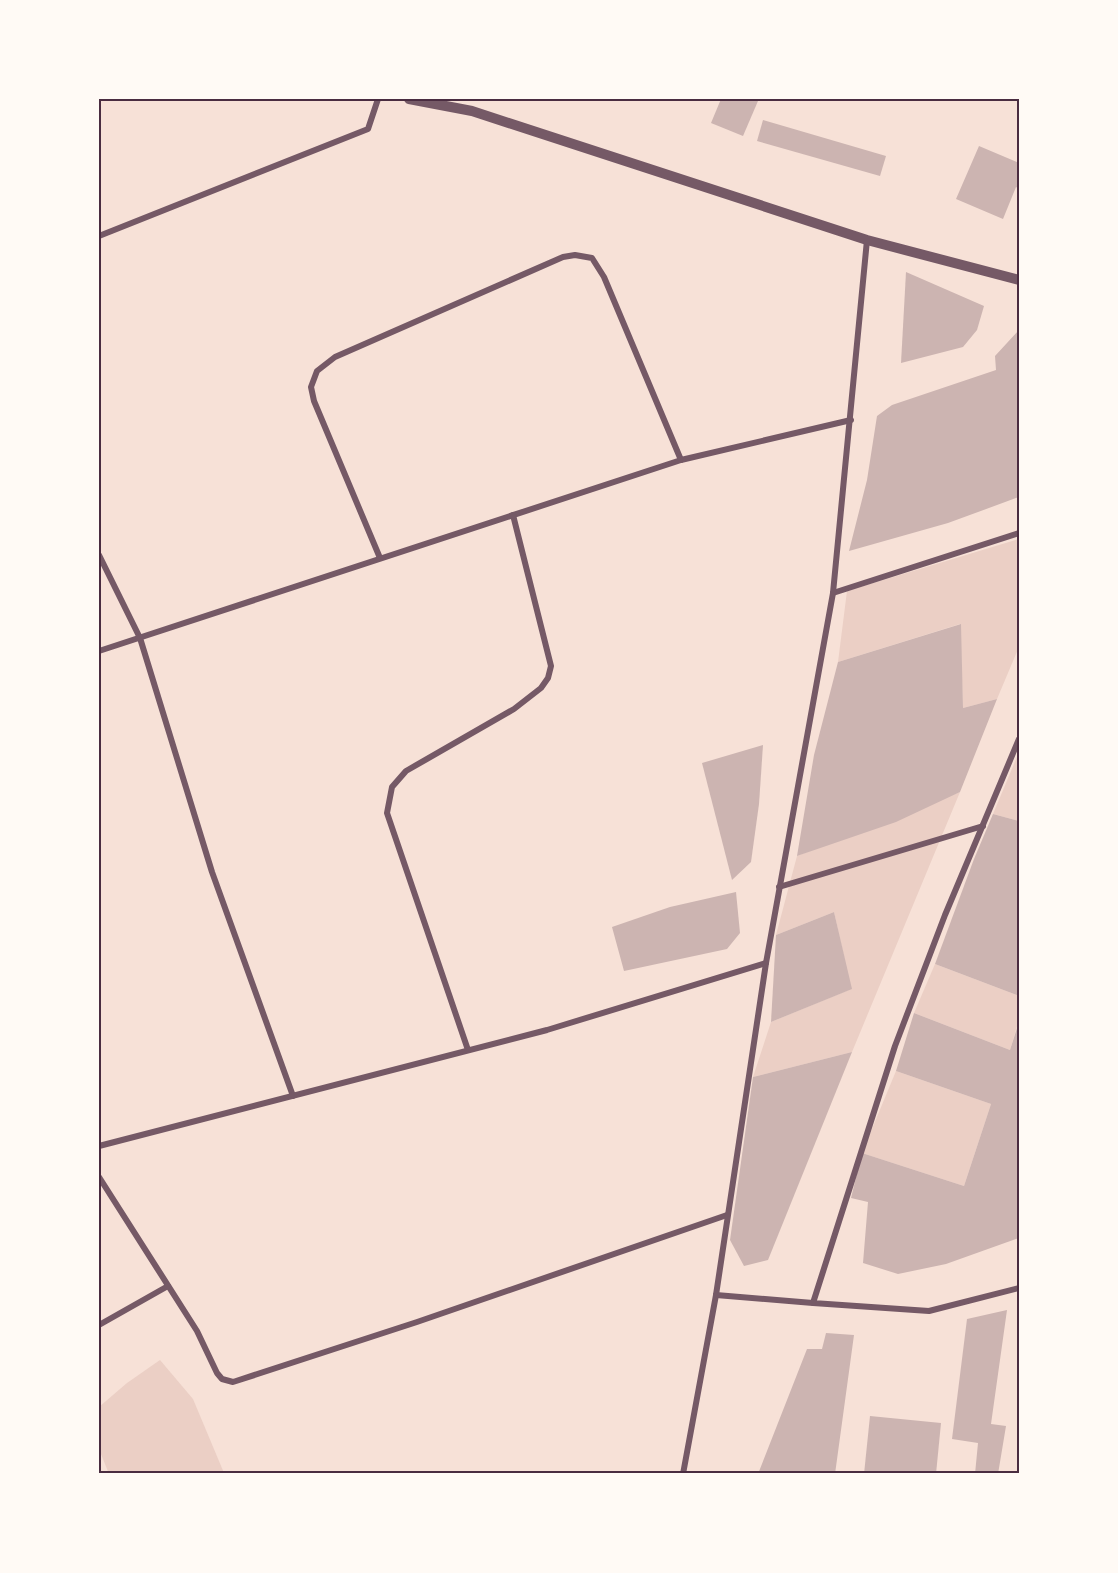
<svg xmlns="http://www.w3.org/2000/svg" width="1118" height="1573" font-family="'Titillium Web',sans-serif">
  <rect width="100%" height="100%" fill="#f7e1d7"/>
  <g fill="#ebcfc5">
    <path d="M1019 539V647L997 699 963 708 960 624 838 662 847 591Z"/>
    <path d="M1019 752V821L993 814Z"/>
    <path d="M960 792 852 1052 753 1077 771 1022 851 989 834 912 776 935 797 856Z"/>
    <path d="M935 964 1019 996V1020L1010 1050 914 1013Z"/>
    <path d="M896 1071 991 1104 964 1186 862 1153Z"/>
    <path d="M160 1360 193 1399 224 1473 109 1474 99 1449V1407L127 1383Z"/>
  </g>
  <g fill="#ccb4b1">
    <path d="M721 99H753L758 101 743 136 711 123Z"/>
    <path d="M763 120 886 156 880 176 757 141Z"/>
    <path d="M979 146 1019 163V189L1016 187 1003 219 956 199Z"/>
    <path d="M906 272 984 306 977 330 963 347 901 363Z"/>
    <path d="M1019 330V497L948 523 849 551 867 480 877 416 892 405 996 370 995 356Z"/>
    <path d="M961 624 963 708 997 699 960 792 896 822 797 856 814 755 838 662Z"/>
    <path d="M763 745 759 804 751 862 732 880 702 763Z"/>
    <path d="M993 814 1019 821V996L935 964 974 859Z"/>
    <path d="M736 892 740 933 727 949 624 971 612 927 670 907Z"/>
    <path d="M834 912 852 989 771 1022 776 935Z"/>
    <path d="M914 1013 1010 1050 1019 1022V1238L946 1264 898 1274 863 1263 868 1202 851 1198 862 1153 964 1186 991 1104 896 1071Z"/>
    <path d="M852 1052 768 1260 744 1266 730 1240 753 1077Z"/>
    <path d="M1007 1310 991 1424 1006 1426 998 1474H975L978 1443 952 1439 967 1319Z"/>
    <path d="M826 1333 854 1335 835 1474H758L807 1349H822Z"/>
    <path d="M870 1416 941 1423 936 1474H864Z"/>
  </g>
  <g fill="none" stroke-linecap="round" stroke-linejoin="round">
    <g stroke="#755966" stroke-width="6">
      <path d="M99 236 368 129 378 99"/>
      <path d="M99 555 140 638 212 872 293 1096"/>
      <path d="M380 558 314 401 311 387 317 371 335 357 563 257 575 255 592 258 604 277 681 460"/>
      <path d="M833 593 1019 533"/>
      <path d="M99 651 681 460 851 420"/>
      <path d="M1019 739 945 915 895 1046 813 1303 929 1311 1019 1288"/>
      <path d="M779 887 983 826"/>
      <path d="M468 1050 387 813 392 787 406 771 514 709 541 688 548 678 551 666 513 515"/>
      <path d="M99 1146 547 1030 766 963"/>
      <path d="M99 1177 197 1331 217 1373 222 1379 233 1382 417 1322 727 1215"/>
      <path d="M716 1295 813 1303"/>
      <path d="M99 1325 168 1286"/>
      <path d="M683 1474 716 1295 766 963 833 593 867 240"/>
    </g>
    <path stroke="#755966" stroke-width="10" d="M409 99 472 111 867 240 1019 280"/>
  </g>
  <rect width="1118" height="1573" fill="none" stroke="#fffaf5" stroke-width="201"/>
  <rect x="100" y="100" width="918" height="1372" fill="none" stroke="#4a2c40" stroke-width="2"/>
</svg>
